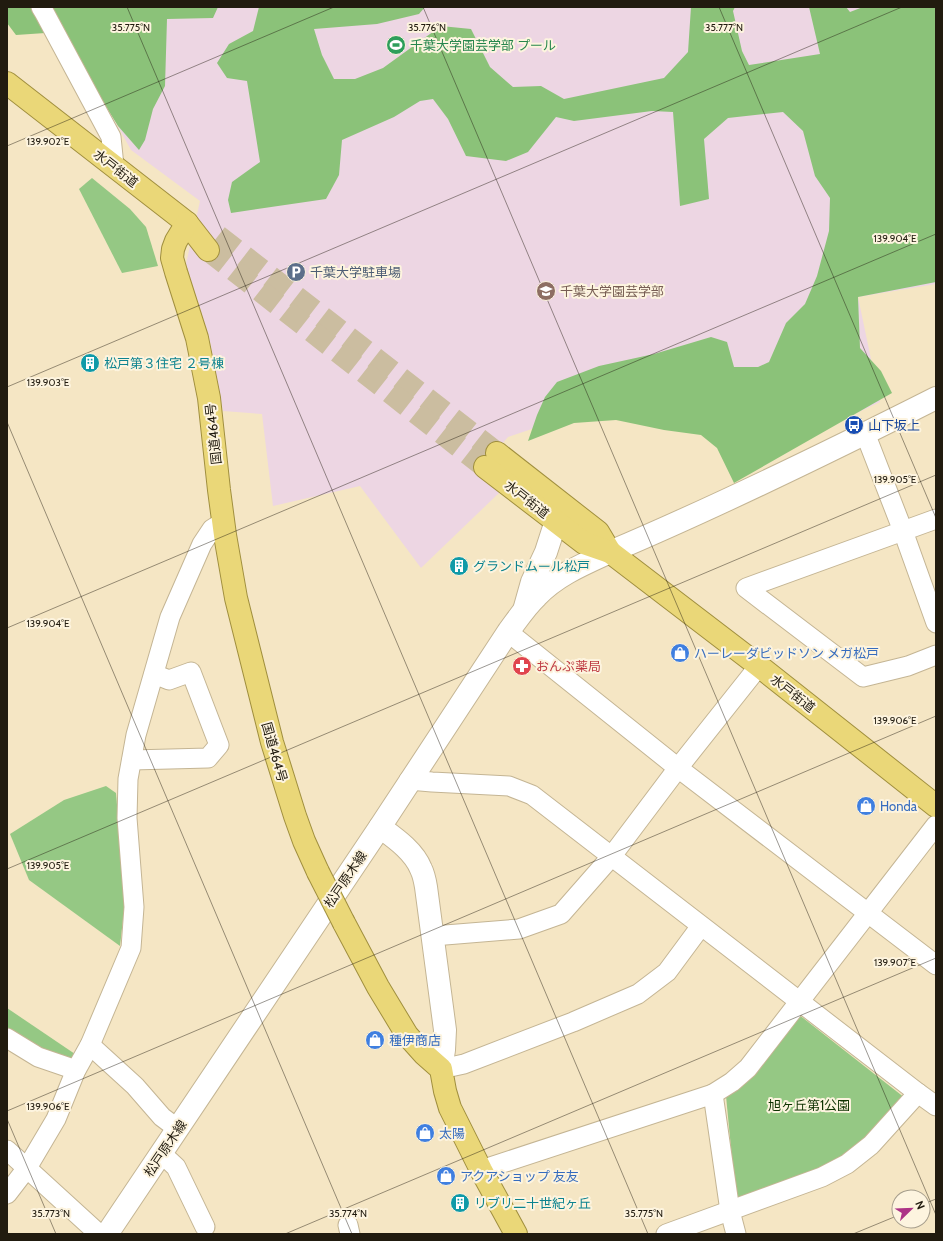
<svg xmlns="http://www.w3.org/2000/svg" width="943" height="1241" font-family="Cabin,'Noto Sans JP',sans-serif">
  <rect width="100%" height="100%" fill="#f5e6c4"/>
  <path fill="#edd6e3" d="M51 7H936V284L858 297 880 402 766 456 697 419 600 406 508 437 478 472 501 491 421 568 360 486 273 506 262 414 223 411 209 336 186 264 200 201 131 150Z"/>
  <g fill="#95c884">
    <path d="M92 178 130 209 146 227 158 266 122 273 79 189Z"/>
    <path d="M106 786 116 793 125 902 120 946 29 880 10 834 64 800Z"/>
    <path d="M7 1008 75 1054 71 1062 49 1055 7 1027Z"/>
    <path d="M798 1014 905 1098 867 1140 838 1163 736 1200 726 1096Z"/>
  </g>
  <g fill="#8bc279">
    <path d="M7 7H218L213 18 167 19 165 86 153 109 145 140 139 150 118 126 60 32 16 35 7 23Z"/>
    <path d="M259 7H425L419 14 377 24 314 29 322 55 334 79H355L383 68 441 26 471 29 490 67 513 87 541 86 564 99 664 78 688 52 691 7H735L733 11 742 51 749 65 820 54 809 7H846L850 12 863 7H936V282L858 297 860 348 881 371 892 393 734 483 717 448 701 435 664 430 616 420 574 423 528 441 537 415 545 397 557 382 599 366 654 354 711 337 727 342 734 367H758L769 362 786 323 805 304 817 276 829 231 830 198 815 176 803 131 783 112 728 118 704 139 709 199 680 206 673 112 652 111 574 121 556 117 528 152 506 161 466 156 448 119 433 99 420 101 394 117 342 140 339 175 326 199 231 213 228 200 232 182 260 162 247 81 227 78 217 63 229 44 253 31Z"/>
  </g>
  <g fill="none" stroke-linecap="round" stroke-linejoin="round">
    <g stroke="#cbbda0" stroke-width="22" stroke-dasharray="22 11" stroke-linecap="butt">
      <path d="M218 236 497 453"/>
      <path d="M208 250 485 467"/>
    </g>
    <defs>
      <g id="minor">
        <path d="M41 7 44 12 111 137 114 166"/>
        <path d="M865 433 903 531 936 623"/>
        <path d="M936 519 746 588 863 677 908 666 936 655"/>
        <path d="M508 632 678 768 936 965"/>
        <path d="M132 760 208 758 219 745 191 672 169 680 154 674"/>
        <path d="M409 780 432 782 509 786 532 795 918 1093"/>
        <path d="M433 936 519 929 561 914 611 857 678 768 759 666"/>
        <path d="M7 1038 38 1057 76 1070"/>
        <path d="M90 1045 135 1086 162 1117 178 1129"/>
        <path d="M441 1069 464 1064 573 1022 638 994 667 972 701 926"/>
        <path d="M713 1094 730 1211 736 1234"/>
        <path d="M7 1150 99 1234"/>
        <path d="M162 1154 176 1167 205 1227"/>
        <path d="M481 1170 713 1094 732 1082 748 1068 936 825"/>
        <path d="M7 1194 27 1168 56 1119 76 1070 90 1045 131 948 134 907 127 818 128 779 136 735 170 617 202 544 212 529 223 522"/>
        <path d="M348 1225 350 1234"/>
        <path d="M666 1234 822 1177 847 1164 871 1145 918 1093 936 1106"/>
      </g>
      <g id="tertiary">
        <path d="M610 552C721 505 829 452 936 398"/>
        <path d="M380 827C395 838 414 851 421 869 424 875 425 881 426 887L445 1030 444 1050 441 1069"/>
      </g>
      <g id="secondary">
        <path d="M525 607 532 582 546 552 556 521"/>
        <path d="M107 1234 380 827 508 632C517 620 526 606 537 596 557 575 584 564 610 552"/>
      </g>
      <g id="trunk">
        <path d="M7 83 187 223 208 250"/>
        <path d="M187 223 176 241 173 249 172 258 176 272 197 338 209 398 219 490 225 535 236 598 272 742 295 816 304 841 318 872"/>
        <path d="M497 453 598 532 610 552"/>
        <path d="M485 467 584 543 610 552 759 666 936 806"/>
        <path d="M344 923 378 987 407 1035 424 1054 441 1069 445 1091 450 1108 481 1170 516 1234"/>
      </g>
    </defs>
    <use href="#minor" stroke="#c4b594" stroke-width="21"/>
    <use href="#tertiary" stroke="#c4b594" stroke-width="24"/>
    <use href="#secondary" stroke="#c4b594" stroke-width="24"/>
    <use href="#trunk" stroke="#a08f3e" stroke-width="24"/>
    <use href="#minor" stroke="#fff" stroke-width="19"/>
    <use href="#tertiary" stroke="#fff" stroke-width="22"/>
    <use href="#secondary" stroke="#fff" stroke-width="22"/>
    <use href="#trunk" stroke="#ead778" stroke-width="22"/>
    <defs>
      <path id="trunk-bridge" d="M318 872 344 923"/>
    </defs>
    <use href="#trunk-bridge" stroke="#a08f3e" stroke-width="24" stroke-linecap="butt"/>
    <use href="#trunk-bridge" stroke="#ead778" stroke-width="22"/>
  </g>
  <path fill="none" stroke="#211b0f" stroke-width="1" stroke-opacity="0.45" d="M127 7 648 1234M423 7 936 1215M719 7 936 518M7 146 334 7M7 387 902 7M7 422 352 1234M7 628 936 234M7 869 936 475M7 1111 936 716M7 1119 56 1234M923 1204 936 1199M285 1234 936 958M853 1234 899 1215"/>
  <defs>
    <symbol id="stadium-disc" viewBox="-11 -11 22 22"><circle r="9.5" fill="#2e9e5b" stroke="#fdf4df"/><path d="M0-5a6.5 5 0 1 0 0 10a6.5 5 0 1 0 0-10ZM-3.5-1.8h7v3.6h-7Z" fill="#fff"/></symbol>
    <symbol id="parking-disc" viewBox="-11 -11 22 22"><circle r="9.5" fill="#5c6f8a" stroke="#fdf4df"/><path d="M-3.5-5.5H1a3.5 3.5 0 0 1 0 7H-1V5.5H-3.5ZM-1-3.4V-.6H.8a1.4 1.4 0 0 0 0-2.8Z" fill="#fff"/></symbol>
    <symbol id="university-disc" viewBox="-11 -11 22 22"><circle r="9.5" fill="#8d6e63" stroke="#fdf4df"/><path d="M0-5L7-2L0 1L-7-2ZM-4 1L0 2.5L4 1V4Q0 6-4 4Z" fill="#fff"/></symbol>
    <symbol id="building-disc" viewBox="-11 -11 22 22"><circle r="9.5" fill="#0f9aa8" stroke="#fdf4df"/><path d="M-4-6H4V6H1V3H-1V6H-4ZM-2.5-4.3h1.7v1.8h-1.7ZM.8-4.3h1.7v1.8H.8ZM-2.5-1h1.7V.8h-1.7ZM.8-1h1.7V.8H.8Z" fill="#fff"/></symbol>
    <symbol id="bus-disc" viewBox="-11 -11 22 22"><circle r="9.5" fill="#1a4fb4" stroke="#fdf4df"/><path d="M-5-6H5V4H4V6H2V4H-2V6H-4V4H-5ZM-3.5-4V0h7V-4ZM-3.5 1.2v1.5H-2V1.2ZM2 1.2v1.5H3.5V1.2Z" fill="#fff"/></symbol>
    <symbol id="shop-disc" viewBox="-11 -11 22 22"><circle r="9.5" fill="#3f7fe0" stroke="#fdf4df"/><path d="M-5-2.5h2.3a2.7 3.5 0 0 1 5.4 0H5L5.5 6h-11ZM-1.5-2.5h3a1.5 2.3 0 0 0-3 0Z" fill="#fff"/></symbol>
    <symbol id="pharmacy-disc" viewBox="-11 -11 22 22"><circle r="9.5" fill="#e0444e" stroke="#fdf4df"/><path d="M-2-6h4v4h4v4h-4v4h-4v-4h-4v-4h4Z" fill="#fff"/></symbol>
  </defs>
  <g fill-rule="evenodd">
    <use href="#stadium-disc" x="385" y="34" width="22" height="22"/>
    <use href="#parking-disc" x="285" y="261" width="22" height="22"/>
    <use href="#university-disc" x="535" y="280" width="22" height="22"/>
    <use href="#building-disc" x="79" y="352" width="22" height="22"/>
    <use href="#bus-disc" x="843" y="414" width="22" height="22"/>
    <use href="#building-disc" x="448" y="555" width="22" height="22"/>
    <use href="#shop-disc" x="669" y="642" width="22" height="22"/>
    <use href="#pharmacy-disc" x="511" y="655" width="22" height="22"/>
    <use href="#shop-disc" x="855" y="795" width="22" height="22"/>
    <use href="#shop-disc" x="364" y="1029" width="22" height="22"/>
    <use href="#shop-disc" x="414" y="1122" width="22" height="22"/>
    <use href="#shop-disc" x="435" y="1165" width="22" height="22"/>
    <use href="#building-disc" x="449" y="1192" width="22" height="22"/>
  </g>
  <g text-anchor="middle" stroke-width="4" stroke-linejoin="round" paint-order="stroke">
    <g font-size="13" fill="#27864d" stroke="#fdf4df" text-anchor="start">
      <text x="410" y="50">千葉大学園芸学部 プール</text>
    </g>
    <g font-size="13" fill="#211b0f" stroke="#fdf4df">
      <text transform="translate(116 168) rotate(38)" y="5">水戸街道</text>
      <text transform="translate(213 434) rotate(-96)" y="5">国道464号</text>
      <text transform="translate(527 499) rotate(38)" y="5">水戸街道</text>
      <text transform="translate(793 693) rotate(38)" y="5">水戸街道</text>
      <text transform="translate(275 752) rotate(74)" y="5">国道464号</text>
      <text transform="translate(345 879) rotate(-56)" y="5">松戸原木線</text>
      <text transform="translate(165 1148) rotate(-56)" y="5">松戸原木線</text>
    </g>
    <g font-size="13" fill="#4e5e75" stroke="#fdf4df" text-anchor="start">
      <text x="310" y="277">千葉大学駐車場</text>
    </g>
    <g font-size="13" fill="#785e54" stroke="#fdf4df" text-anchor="start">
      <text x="560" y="296">千葉大学園芸学部</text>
    </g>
    <g font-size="13" fill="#0d838f" stroke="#fdf4df" text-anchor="start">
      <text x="104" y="368">松戸第３住宅 ２号棟</text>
      <text x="473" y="571">グランドムール松戸</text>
      <text x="474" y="1208">リブリ二十世紀ヶ丘</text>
    </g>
    <g font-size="13" fill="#164399" stroke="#fdf4df" text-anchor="start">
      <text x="868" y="430">山下坂上</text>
    </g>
    <g font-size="13" fill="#366cbe" stroke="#fdf4df" text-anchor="start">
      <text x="694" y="658">ハーレーダビッドソン メガ松戸</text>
      <text x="880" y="811">Honda</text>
      <text x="389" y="1045">種伊商店</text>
      <text x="439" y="1138">太陽</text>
      <text x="460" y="1181">アクアショップ 友友</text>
    </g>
    <g font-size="13" fill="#be3a42" stroke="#fdf4df" text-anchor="start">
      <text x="536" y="671">おんぷ薬局</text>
    </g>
    <g font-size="13" fill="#0e3200" stroke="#fdf4df">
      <text x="809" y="1110">旭ヶ丘第1公園</text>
    </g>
  </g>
  <g font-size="10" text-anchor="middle" fill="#211b0f" stroke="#fdf4df" stroke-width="4" stroke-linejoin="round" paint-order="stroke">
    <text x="131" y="31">35.775°N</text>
    <text x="724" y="31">35.777°N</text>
    <text x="427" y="31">35.776°N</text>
    <text x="48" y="145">139.902°E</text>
    <text x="895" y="242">139.904°E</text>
    <text x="48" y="386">139.903°E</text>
    <text x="895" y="483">139.905°E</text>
    <text x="48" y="627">139.904°E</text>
    <text x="895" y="724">139.906°E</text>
    <text x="48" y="869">139.905°E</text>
    <text x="895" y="966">139.907°E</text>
    <text x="48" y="1110">139.906°E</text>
    <text x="51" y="1217">35.773°N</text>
    <text x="348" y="1217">35.774°N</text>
    <text x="644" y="1217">35.775°N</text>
  </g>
  <rect width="943" height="1241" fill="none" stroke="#211b0f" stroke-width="16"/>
  <g transform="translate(911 1209) rotate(67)"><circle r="19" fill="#fdf4df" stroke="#a59d8c"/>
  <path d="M0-3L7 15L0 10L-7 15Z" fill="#ad3386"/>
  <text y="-6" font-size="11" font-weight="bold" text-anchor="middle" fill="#211b0f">N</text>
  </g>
</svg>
